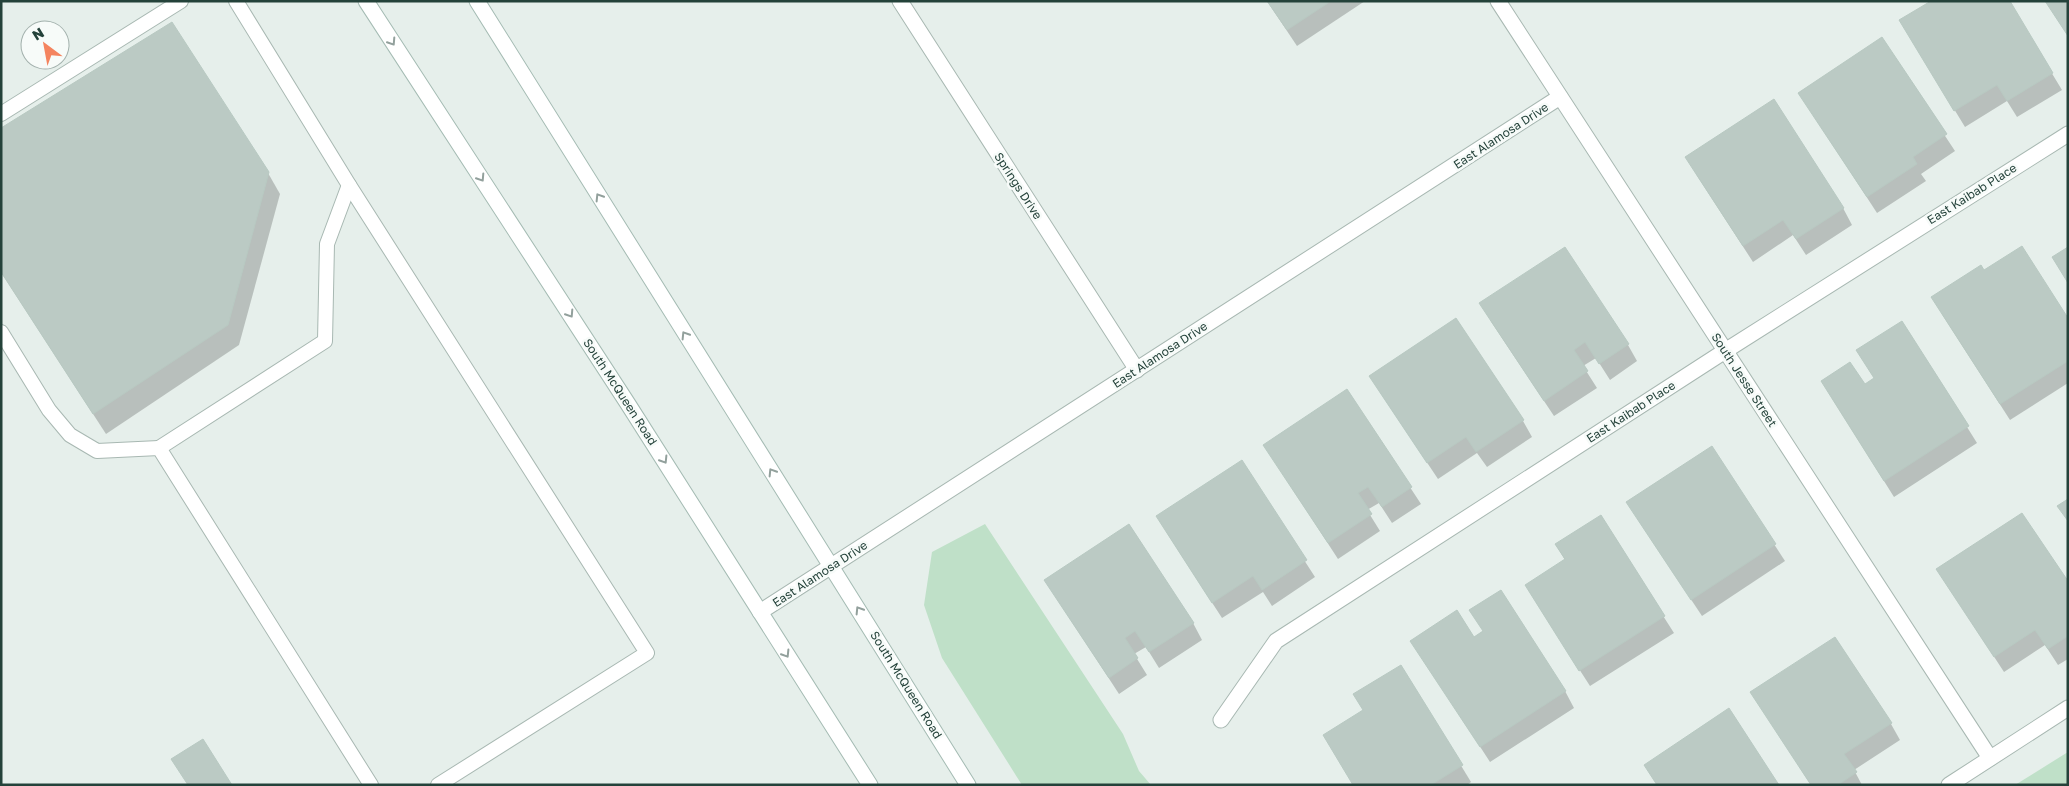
<svg xmlns="http://www.w3.org/2000/svg" width="2069" height="786" font-family="'Golos Text',sans-serif">
  <rect width="100%" height="100%" fill="#e6efeb"/>
  <g fill="#bfe0c8">
    <path d="M985 524 1123 734 1139 771 1151 785H1022L942 658 924 605 932 552Z"/>
    <path d="M2068 752V785H2015Z"/>
  </g>
  <g fill="#0003">
    <path d="M1267 1H1365L1297 46Z"/>
    <path d="M2008 1 2062 90 2017 117 2007 101 1965 127 1910 37Z"/>
    <path d="M1881 39 1955 151 1921 174 1926 181 1877 213 1799 93Z"/>
    <path d="M268 173 280 194 239 345 106 434 1 272Z"/>
    <path d="M1696 174 1843 208 1852 225 1806 255 1793 235 1753 262Z"/>
    <path d="M1984 272 2068 320V383L2010 420 1942 314Z"/>
    <path d="M1490 320 1628 345 1637 361 1610 380 1596 358 1583 366 1597 388 1554 416Z"/>
    <path d="M1902 323 1977 443 1894 497 1832 398 1864 386 1875 379Z"/>
    <path d="M1347 391 1421 504 1392 523 1379 503 1367 510 1380 531 1338 559 1264 445Z"/>
    <path d="M1380 392 1523 421 1532 437 1487 467 1477 453 1438 479Z"/>
    <path d="M1711 448 1785 561 1702 616 1637 518Z"/>
    <path d="M1241 462 1315 577 1272 606 1263 592 1222 618 1167 533Z"/>
    <path d="M1600 517 1674 633 1590 686 1536 602 1565 560 1556 545Z"/>
    <path d="M2068 583V659L2058 665 2045 645 2004 672 1948 586Z"/>
    <path d="M1056 597 1193 623 1202 640 1159 668 1146 647 1134 654 1147 675 1119 694Z"/>
    <path d="M1483 631 1565 691 1574 708 1490 762 1422 657 1474 639Z"/>
    <path d="M1401 667 1471 782 1467 785H1354L1364 711Z"/>
    <path d="M1752 693 1891 724 1900 740 1854 770 1862 785H1811Z"/>
  </g>
  <g fill="#bbcac4" stroke="#b8c9c2">
    <path d="M1267 1H1331L1287 30Z"/>
    <path d="M1931 1H2010L2053 73 2007 101 1997 85 1954 111 1899 20Z"/>
    <path d="M2045 1H2068V36Z"/>
    <path d="M172 22 269 172 228 325 93 414 1 272V128Z"/>
    <path d="M1882 37 1947 134 1913 157 1917 164 1867 197 1798 93Z"/>
    <path d="M1774 99 1844 208 1796 239 1783 220 1743 246 1685 157Z"/>
    <path d="M2022 246 2068 318V361L2000 404 1931 297 1981 265 1984 270Z"/>
    <path d="M1565 247 1629 344 1599 364 1585 342 1574 350 1588 371 1544 401 1479 303Z"/>
    <path d="M2068 247V283L2052 257Z"/>
    <path d="M1456 318 1524 420 1476 452 1466 437 1427 463 1369 376Z"/>
    <path d="M1902 321 1969 426 1884 481 1821 381 1850 362 1865 384 1874 378 1856 350Z"/>
    <path d="M1347 389 1412 487 1382 507 1368 487 1358 493 1372 514 1328 543 1263 445Z"/>
    <path d="M1712 446 1776 544 1691 600 1626 502Z"/>
    <path d="M1242 460 1307 560 1262 590 1253 576 1212 603 1156 516Z"/>
    <path d="M2068 499V521L2057 506Z"/>
    <path d="M2022 513 2068 581V636L2048 649 2035 630 1994 657 1936 569Z"/>
    <path d="M1601 515 1665 616 1579 671 1525 585 1565 559 1555 544Z"/>
    <path d="M1129 524 1194 623 1149 652 1135 631 1125 638 1138 658 1109 678 1044 580Z"/>
    <path d="M1501 590 1566 691 1480 747 1410 641 1457 610 1474 637 1483 631 1469 610Z"/>
    <path d="M1835 637 1892 723 1844 754 1857 772 1838 785H1811L1750 692Z"/>
    <path d="M1401 665 1463 765 1431 785H1353L1323 735 1363 710 1353 694Z"/>
    <path d="M1729 708 1779 785H1657L1644 765Z"/>
    <path d="M203 739 232 785H188L171 759Z"/>
  </g>
  <g fill="none" stroke-linecap="round" stroke-linejoin="round">
    <defs>
      <g id="service">
        <path d="M236 1 349 185 647 653 438 785"/>
        <path d="M1 114 181 1"/>
        <path d="M1 332 49 410 70 435 97 451 159 448 371 785"/>
        <path d="M159 448 325 341 327 244 349 185"/>
      </g>
      <g id="minor">
        <path d="M900 1 1137 370"/>
        <path d="M1498 1 1990 758"/>
        <path d="M760 612 1560 97"/>
        <path d="M1221 720 1276 641 1725 351 2068 134"/>
        <path d="M1949 785 2068 708"/>
      </g>
      <g id="secondary">
        <path d="M366 1 628 404 870 785"/>
        <path d="M477 1 968 785"/>
      </g>
    </defs>
    <use href="#service" stroke="#a8b8b2" stroke-width="16"/>
    <use href="#minor" stroke="#a8b8b2" stroke-width="17"/>
    <use href="#secondary" stroke="#a4bbb3" stroke-width="17"/>
    <use href="#service" stroke="#fff" stroke-width="14"/>
    <use href="#minor" stroke="#fff" stroke-width="15"/>
    <use href="#secondary" stroke="#fff" stroke-width="15"/>
  </g>
  <defs><path id="oneway-chevron" d="M-2-3.5L2.5 0L-2 3.5" fill="none" stroke-width="1.6" stroke-linecap="round" stroke-linejoin="round" transform="scale(1.25)"/></defs>
  <g stroke="#92a09c">
    <use href="#oneway-chevron" transform="translate(392 42) rotate(57)"/>
    <use href="#oneway-chevron" transform="translate(481 178) rotate(57)"/>
    <use href="#oneway-chevron" transform="translate(599 197) rotate(-122)"/>
    <use href="#oneway-chevron" transform="translate(570 314) rotate(57)"/>
    <use href="#oneway-chevron" transform="translate(685 335) rotate(-122)"/>
    <use href="#oneway-chevron" transform="translate(664 460) rotate(58)"/>
    <use href="#oneway-chevron" transform="translate(772 472) rotate(-122)"/>
    <use href="#oneway-chevron" transform="translate(859 610) rotate(-122)"/>
    <use href="#oneway-chevron" transform="translate(786 654) rotate(58)"/>
  </g>
  <g text-anchor="middle" stroke-width="5" stroke-linejoin="round" paint-order="stroke">
    <g font-size="12" fill="#24423a" stroke="#f7fbf9">
      <text transform="translate(1501 136) rotate(-33)" y="4">East Alamosa Drive</text>
      <text transform="translate(1018 186) rotate(57)" y="4">Springs Drive</text>
      <text transform="translate(1972 194) rotate(-32)" y="4">East Kaibab Place</text>
      <text transform="translate(1160 355) rotate(-33)" y="4">East Alamosa Drive</text>
      <text transform="translate(1744 380) rotate(57)" y="4">South Jesse Street</text>
      <text transform="translate(620 392) rotate(57)" y="4">South McQueen Road</text>
      <text transform="translate(1631 412) rotate(-33)" y="4">East Kaibab Place</text>
      <text transform="translate(820 574) rotate(-33)" y="4">East Alamosa Drive</text>
      <text transform="translate(906 685) rotate(58)" y="4">South McQueen Road</text>
    </g>
  </g>
  <rect width="2069" height="786" fill="none" stroke="#24423a" stroke-width="5"/>
  <g transform="translate(45 45) rotate(328)"><circle r="24" fill="#f7fbf9" stroke="#a3b1ad"/>
  <path d="M0-4L9 19L0 12L-9 19Z" fill="#f4845f"/>
  <text y="-8" font-size="14" font-weight="bold" text-anchor="middle" fill="#24423a">N</text>
  </g>
</svg>
